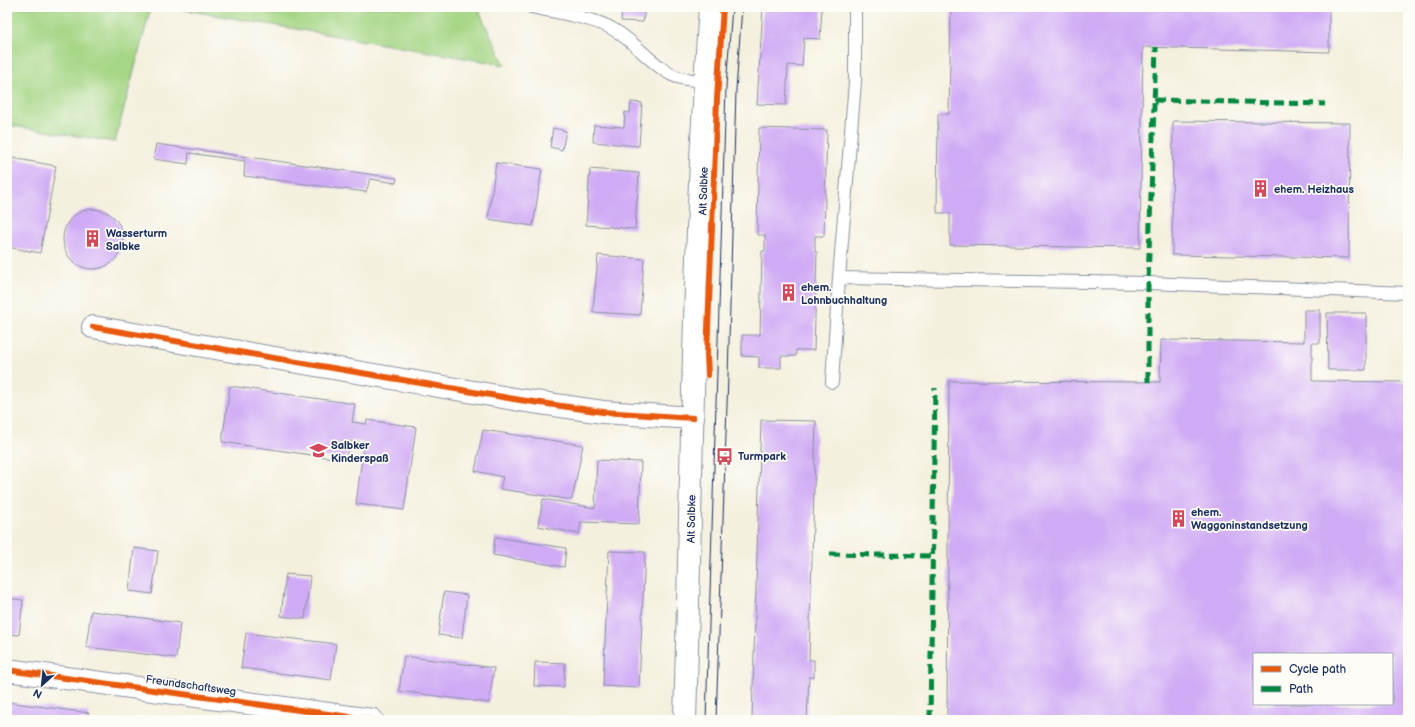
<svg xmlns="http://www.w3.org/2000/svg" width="1415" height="727" font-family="'Balsamiq Sans',sans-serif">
  <rect width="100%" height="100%" fill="#fdfcf7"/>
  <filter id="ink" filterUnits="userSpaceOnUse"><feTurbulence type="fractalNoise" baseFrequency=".025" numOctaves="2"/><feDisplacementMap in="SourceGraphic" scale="8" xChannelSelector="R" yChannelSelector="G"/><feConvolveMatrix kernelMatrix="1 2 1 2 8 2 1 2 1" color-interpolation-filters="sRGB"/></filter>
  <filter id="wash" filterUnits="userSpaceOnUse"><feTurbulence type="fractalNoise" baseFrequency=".012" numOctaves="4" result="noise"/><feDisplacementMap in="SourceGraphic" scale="16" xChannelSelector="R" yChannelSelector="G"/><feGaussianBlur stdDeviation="0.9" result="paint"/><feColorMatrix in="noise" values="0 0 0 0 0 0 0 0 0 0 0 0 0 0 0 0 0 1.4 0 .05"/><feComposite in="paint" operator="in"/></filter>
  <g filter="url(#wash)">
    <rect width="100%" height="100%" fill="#f4f0de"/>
    <g fill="#a5d685" stroke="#608272">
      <path d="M7 7H151L115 142 7 125Z"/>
      <path d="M168 7H473L478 9 505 65Z"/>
    </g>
    <g id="blocks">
      <g fill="#d0abf5" fill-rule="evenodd">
        <path d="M622 7H645L643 22 621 21Z"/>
        <path d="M763 7H822L820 39 804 38 802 66 788 65 786 105 757 104Z"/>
        <path d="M951 7H1329V52L1143 47 1140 248 950 245V213H937L938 114H949Z"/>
        <path d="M631 102 642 103 639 146 593 142 594 125 624 127 625 112 630 113Z"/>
        <path d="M1173 121 1350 123 1349 258 1172 255Z"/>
        <path d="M553 128 566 131 562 150 550 147Z"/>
        <path d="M759 128 827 130 824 236H815V252H817L814 350H796V356H781V368H759V357L742 356V335H760L762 251H765V235H757Z"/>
        <path d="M156 144 397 178 396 183 370 179 366 192 244 176 245 161 189 153 188 164 153 159Z"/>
        <path d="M7 157 56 166 40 253 7 247Z"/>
        <path d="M496 163 542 169 533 226 488 219Z"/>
        <path d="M590 169 639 173 635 229 586 225Z"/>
        <circle cx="93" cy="239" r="30"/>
        <path d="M598 255 644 259 640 315 593 312Z"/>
        <path d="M1304 310H1320V343H1312V381L1408 382V720H947L949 381 1160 382 1161 340 1304 342ZM1254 654H1392V704H1254Z"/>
        <path d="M1327 313H1366V370H1328Z"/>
        <path d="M230 386 355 404 352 422 366 424 367 420 416 427 404 510 356 504 364 443 349 441 346 460 222 442Z"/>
        <path d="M761 420 816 421 809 660H814V677H809L807 720H752Z"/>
        <path d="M483 430 583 445 572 500 500 489 503 477 475 471Z"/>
        <path d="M597 460 641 462 639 524 581 522 579 534 538 526 543 499 595 508Z"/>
        <path d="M495 537 566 548 564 567 493 555Z"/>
        <path d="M134 548 158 551 152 594 129 591Z"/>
        <path d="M609 551 645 552 639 688 603 686Z"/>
        <path d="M286 574 310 576 305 619 281 616Z"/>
        <path d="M444 592 467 595 462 638 438 635Z"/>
        <path d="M7 598 23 600 19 635 7 634Z"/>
        <path d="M91 611 180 623 176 658 86 647Z"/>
        <path d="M246 633 336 644 331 680 241 668Z"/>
        <path d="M404 656 494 668 489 703 399 691Z"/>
        <path d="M535 662 565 663 564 687 534 686Z"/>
        <path d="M7 702 89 713 88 720H7Z"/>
      </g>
    </g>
  </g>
  <g filter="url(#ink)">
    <use href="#blocks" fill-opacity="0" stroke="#88909e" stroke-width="1"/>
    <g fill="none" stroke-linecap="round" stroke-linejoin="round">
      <defs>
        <g id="service">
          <path d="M531 7C554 12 597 18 616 31 636 43 651 64 672 75 682 80 694 80 705 81"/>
          <path d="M839 278 1148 283 1408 293"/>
          <path d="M832 382 839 278 855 82V7"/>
        </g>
        <g id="minor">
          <path d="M93 327 520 400 603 412 693 418"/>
          <path d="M7 670 372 720"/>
        </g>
        <path id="secondary" d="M685 720C692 482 693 244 710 7"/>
      </defs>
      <use href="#service" stroke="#88909e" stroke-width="14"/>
      <use href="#minor" stroke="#88909e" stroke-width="24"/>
      <use href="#secondary" stroke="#88909e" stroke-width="24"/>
      <use href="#service" stroke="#fff" stroke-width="12"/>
      <use href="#minor" stroke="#fff" stroke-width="22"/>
      <use href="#secondary" stroke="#fff" stroke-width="22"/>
      <g stroke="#1b2f5e" stroke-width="1">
        <path d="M706 720 726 87 732 7"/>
        <path d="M716 720 728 377 736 90 742 7"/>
      </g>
      <g stroke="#00873e" stroke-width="5" stroke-dasharray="10 5" stroke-linecap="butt">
        <path d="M1154 100 1325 104"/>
        <path d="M1148 382V283L1156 47"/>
        <path d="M830 554 932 556"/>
        <path d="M930 720 935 388"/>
      </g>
      <defs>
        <g id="cycleway">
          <path d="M93 327 520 400 603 412 693 418"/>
          <path d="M708 375 707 355 717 99 723 7"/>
          <path d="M7 670 372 720"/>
        </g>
      </defs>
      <use href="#cycleway" stroke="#fdfcf7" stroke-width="8"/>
      <use href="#cycleway" stroke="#e8590c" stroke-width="6"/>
    </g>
  </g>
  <defs>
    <symbol id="building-bare" viewBox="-9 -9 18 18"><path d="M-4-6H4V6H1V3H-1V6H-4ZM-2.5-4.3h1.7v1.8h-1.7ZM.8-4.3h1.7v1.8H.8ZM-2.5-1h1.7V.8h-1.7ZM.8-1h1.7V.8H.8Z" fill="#d1495b" stroke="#fdfcf7" stroke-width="2.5" paint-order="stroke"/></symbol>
    <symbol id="school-bare" viewBox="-9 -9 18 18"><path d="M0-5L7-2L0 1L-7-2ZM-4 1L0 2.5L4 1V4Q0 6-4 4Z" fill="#d1495b" stroke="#fdfcf7" stroke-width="2.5" paint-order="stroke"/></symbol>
    <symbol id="bus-bare" viewBox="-9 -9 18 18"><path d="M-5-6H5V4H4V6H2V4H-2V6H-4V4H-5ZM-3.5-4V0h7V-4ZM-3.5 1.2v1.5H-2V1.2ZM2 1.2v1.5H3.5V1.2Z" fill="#d1495b" stroke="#fdfcf7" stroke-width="2.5" paint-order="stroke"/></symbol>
  </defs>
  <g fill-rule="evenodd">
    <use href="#building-bare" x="1248" y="176" width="25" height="25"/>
    <use href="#building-bare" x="80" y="226" width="25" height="25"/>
    <use href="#building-bare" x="776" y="280" width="25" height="25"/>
    <use href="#school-bare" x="306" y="438" width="25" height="25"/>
    <use href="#bus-bare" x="712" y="444" width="25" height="25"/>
    <use href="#building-bare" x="1166" y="506" width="25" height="25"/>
  </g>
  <g text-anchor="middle" stroke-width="3.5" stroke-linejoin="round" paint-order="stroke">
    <g font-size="11" font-weight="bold" fill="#1b2f5e" stroke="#fdfcf7" text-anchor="start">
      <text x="1274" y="193">ehem. Heizhaus</text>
      <text x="106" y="237">Wasserturm<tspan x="106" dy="13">Salbke</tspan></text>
      <text x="801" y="291">ehem.<tspan x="801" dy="13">Lohnbuchhaltung</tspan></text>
      <text x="331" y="449">Salbker<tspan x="331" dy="13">Kinderspaß</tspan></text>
      <text x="738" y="460">Turmpark</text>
      <text x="1191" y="516">ehem.<tspan x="1191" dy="13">Waggoninstandsetzung</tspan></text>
    </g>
    <g font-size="11" fill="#1b2f5e" stroke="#fdfcf7">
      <text transform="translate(703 191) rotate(-88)" y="4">Alt Salbke</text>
      <text transform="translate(691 519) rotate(-89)" y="4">Alt Salbke</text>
      <text transform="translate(191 685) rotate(8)" y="4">Freundschaftsweg</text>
    </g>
  </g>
  <rect width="1415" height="727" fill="none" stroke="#fdfcf7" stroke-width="24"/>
  <rect x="1253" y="653" width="140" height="52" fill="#fdfcf7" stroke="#a3aaba"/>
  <rect x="1261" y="666" width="20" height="6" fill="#e8590c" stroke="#a3aaba"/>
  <text x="1289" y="673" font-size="12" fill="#1b2f5e">Cycle path</text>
  <rect x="1261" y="686" width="20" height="6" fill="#00873e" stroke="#a3aaba"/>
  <text x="1289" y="693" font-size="12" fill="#1b2f5e">Path</text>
  <g transform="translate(42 685) rotate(207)" stroke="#fdfcf7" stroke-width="3" paint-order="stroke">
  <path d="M0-3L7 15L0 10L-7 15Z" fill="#1b2f5e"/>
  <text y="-6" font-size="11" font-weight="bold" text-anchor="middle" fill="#1b2f5e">N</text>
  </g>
</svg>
